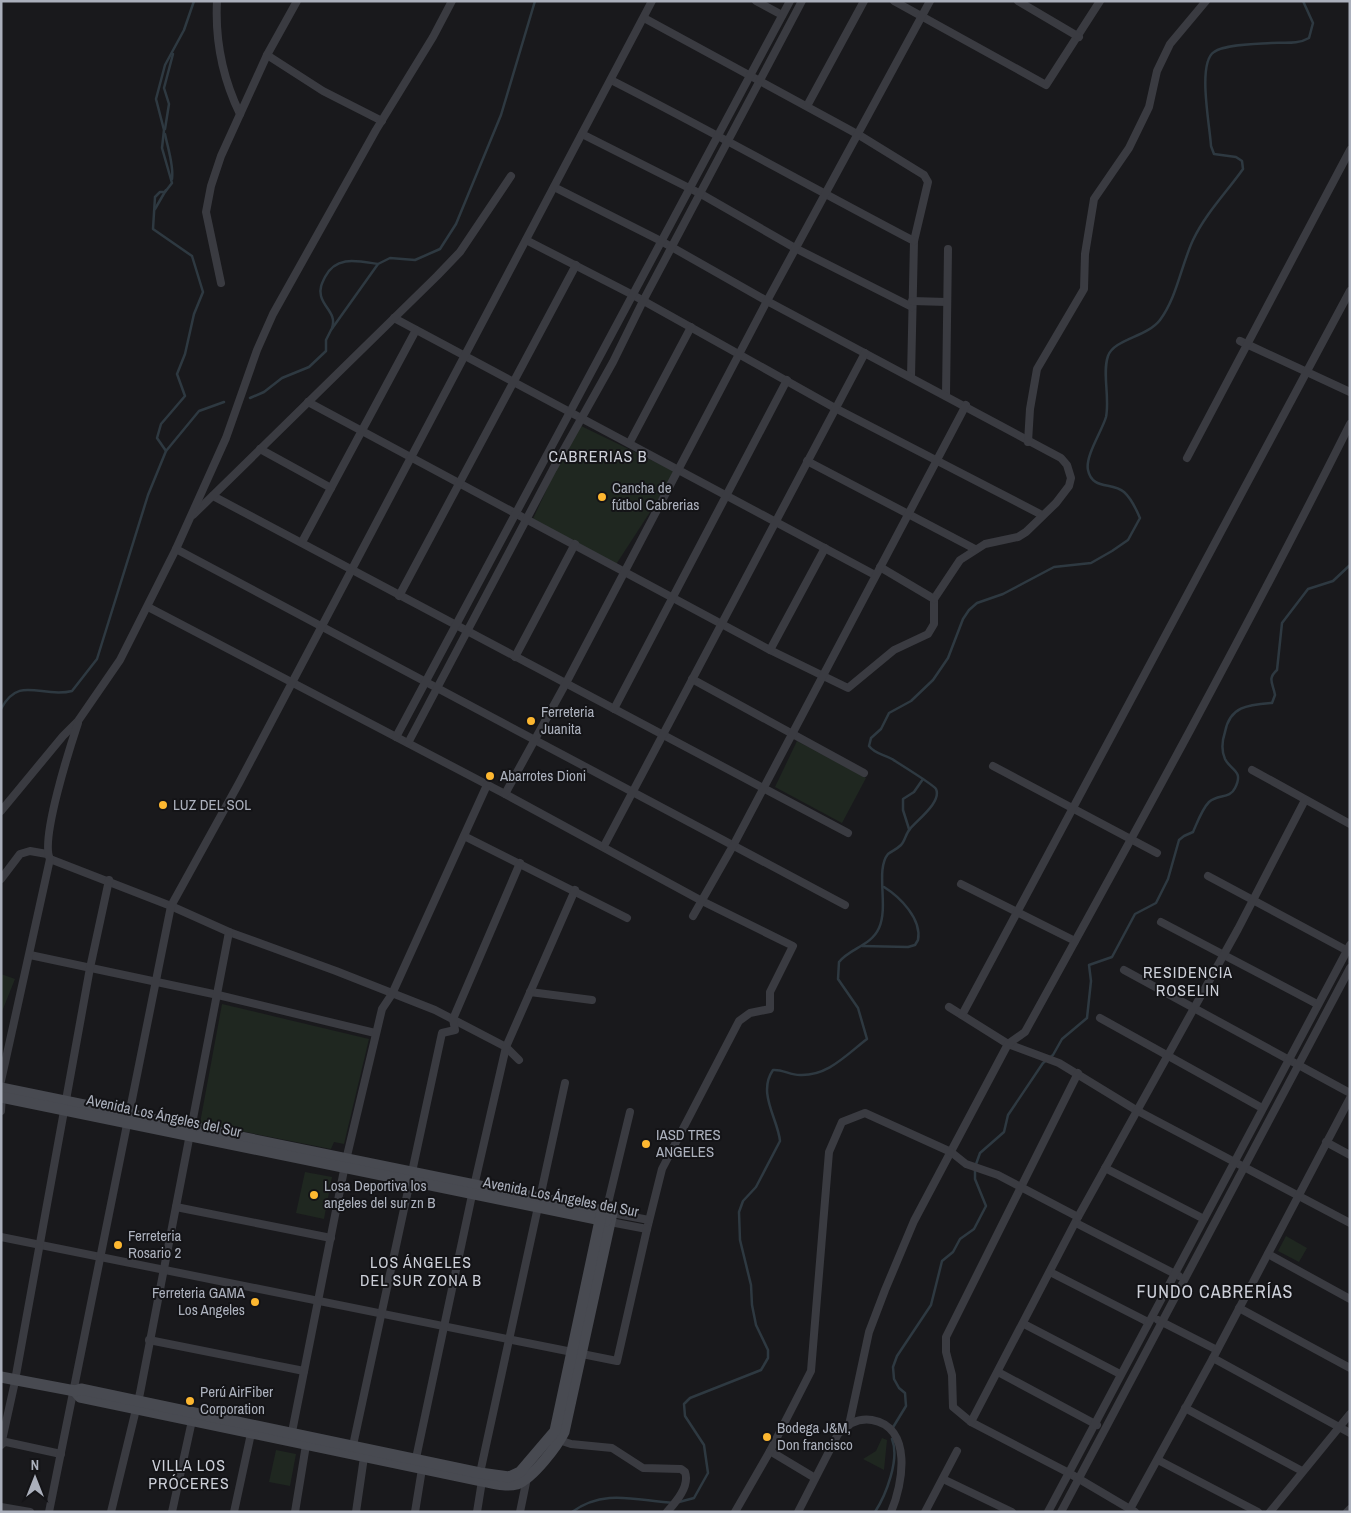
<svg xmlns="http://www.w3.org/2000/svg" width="1351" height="1513" font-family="'Archivo Narrow',sans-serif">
  <rect width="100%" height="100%" fill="#19191c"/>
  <g fill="#1f2720">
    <path d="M577 424 676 472 615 566 532 521Z"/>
    <path d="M797 741 866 778 842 823 775 787Z"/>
    <path d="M1 974 15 979 1 1014Z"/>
    <path d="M222 1004 369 1039 344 1144 334 1142 331 1149 200 1123Z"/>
    <path d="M305 1172 332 1177 324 1219 296 1213Z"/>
    <path d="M1286 1236 1307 1248 1299 1262 1278 1251Z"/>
    <path d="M882 1438 887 1440 884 1470 863 1459 876 1451Z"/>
    <path d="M276 1450 296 1454 290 1486 269 1482Z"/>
  </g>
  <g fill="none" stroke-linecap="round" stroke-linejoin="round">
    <g stroke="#2e3941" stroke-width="2.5">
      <path d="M165 129 169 104 164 88 173 54"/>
      <path d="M165 134C168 149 174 166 172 179"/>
      <path d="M155 209 166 190"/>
      <path d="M332 328C337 314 324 308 321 296 319 289 322 283 325 277 336 255 358 261 378 264"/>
      <path d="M250 398 264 392 282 378 309 367 326 351V340L331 330 378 264 390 258 415 260 440 249 456 224 501 115 535 1"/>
      <path d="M166 451 157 438 161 424 185 396 177 374 185 354 194 314 203 292 192 256 153 229 155 197 160 192H165L172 183 162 148 164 130 156 99 165 65 184 30 194 1"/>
      <path d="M1 709C19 674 42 699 72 691L97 659 148 495 166 451 199 411 224 402"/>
      <path d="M909 829 903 810V799L914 792 923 779"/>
      <path d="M862 946 908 947 915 945 918 940C922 919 900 897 884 887"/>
      <path d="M892 1429 906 1406 905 1393 899 1388 894 1379 893 1367 897 1356 931 1305 942 1261 953 1252 960 1239 974 1229 986 1206 975 1179V1167L980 1153 1004 1132 1008 1115 1043 1063 1053 1055 1062 1039 1087 1018 1091 981 1089 965 1112 957 1135 914 1156 903 1168 879 1179 840 1184 836 1193 832C1197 823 1202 809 1209 802 1218 794 1230 799 1235 788 1244 770 1231 771 1225 759 1221 750 1222 741 1225 732 1230 706 1248 705 1272 703L1275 695C1273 683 1267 679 1277 670L1282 623 1308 589 1333 581 1350 565"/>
      <path d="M679 1502 694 1498 708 1473 704 1445 685 1416 684 1404 690 1398 761 1370 768 1358V1350L756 1325 752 1305 751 1285 740 1240 739 1212 743 1201 756 1187 780 1141C778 1119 757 1093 773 1070 782 1069 790 1075 800 1075 828 1076 846 1055 867 1039L858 1008 838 979 839 962C850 948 871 946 879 928 889 906 875 870 888 854 892 851 897 849 901 845 905 841 906 833 910 829 917 820 942 802 936 789 934 785 898 763 892 759 883 754 875 754 869 746L871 738 881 729 889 713 911 701 933 680 948 658 963 619 969 610 977 603 1003 594 1054 567 1091 563 1112 551 1128 540 1140 518C1136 509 1132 499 1124 492 1112 482 1092 490 1088 470 1085 456 1102 431 1106 417 1110 398 1102 373 1108 356 1114 339 1147 337 1160 320 1177 297 1181 266 1193 240 1206 213 1226 193 1243 169L1242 161 1236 157 1214 154 1211 146C1210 126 1197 63 1214 52 1225 44 1258 44 1271 43 1284 42 1297 45 1309 38L1313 23 1303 1"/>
      <path d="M572 1512C605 1488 637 1501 674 1503"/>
      <path d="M875 1512C886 1495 900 1459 892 1439"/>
    </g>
    <g stroke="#3a3b41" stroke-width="8">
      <path d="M217 1C215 40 223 79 240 114"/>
      <path d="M756 1 782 15"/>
      <path d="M894 1 1046 85 1100 1"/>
      <path d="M1018 1 1079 37"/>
      <path d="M644 18 859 135 924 175 928 182 914 241 911 377"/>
      <path d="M267 55 323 91 382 121"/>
      <path d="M611 80C713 132 813 188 914 241"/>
      <path d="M807 106 864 1"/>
      <path d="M582 134 701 194 795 248 912 307"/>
      <path d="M526 240 633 295 835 408 1042 515"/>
      <path d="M221 283 206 212 211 186 221 156 267 55 297 1"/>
      <path d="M912 301 947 302"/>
      <path d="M394 318 875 575"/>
      <path d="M1240 341 1350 392"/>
      <path d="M946 395 948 249"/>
      <path d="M308 402 770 650 848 688 894 650 928 634 934 624V599L960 560 985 544 1018 537 1026 532 1056 503 1069 486 1071 478 1067 465 1061 458 767 301 661 241 554 187"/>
      <path d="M630 442 691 327"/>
      <path d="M1028 442 1030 409 1037 369 1084 289 1085 254 1094 199 1129 148 1149 107 1157 71 1170 44 1206 1"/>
      <path d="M260 449 331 488"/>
      <path d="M1187 458 1350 150"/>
      <path d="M807 461 975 549"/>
      <path d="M213 496 848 833"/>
      <path d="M193 515 437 276 460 252 511 176"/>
      <path d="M302 542 416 330"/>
      <path d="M176 549 845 905"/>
      <path d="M880 567 934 599"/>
      <path d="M399 596 576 265"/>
      <path d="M148 607 505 794 702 901 793 946 770 992V1009L750 1013 739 1021 662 1169 647 1229 610 1222"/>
      <path d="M770 650 825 548"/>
      <path d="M515 657 575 544"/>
      <path d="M692 679 864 773"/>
      <path d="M614 709 787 380"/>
      <path d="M396 737 790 1"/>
      <path d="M408 743 553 469 613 362 643 301 802 1"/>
      <path d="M993 766 1157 853"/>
      <path d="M1252 770 1350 824"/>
      <path d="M505 794 566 683 767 301 930 1"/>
      <path d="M1 811 63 736 78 721 120 660 176 549 226 438 257 350 273 314 376 130 433 37 452 1"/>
      <path d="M464 836 627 918"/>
      <path d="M604 846 865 353"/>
      <path d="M50 859 171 906 229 932 336 971 435 1010 506 1047 519 1060"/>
      <path d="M1208 876 1346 950"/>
      <path d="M1 879 20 854 30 851 47 854"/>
      <path d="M961 884 1075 941"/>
      <path d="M693 916 734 844 966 405"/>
      <path d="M1161 922 1317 1004"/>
      <path d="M30 955 218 995 375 1033"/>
      <path d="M1124 970 1350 1093"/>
      <path d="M530 992 592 1000"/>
      <path d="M949 1007 1008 1044 1059 1063 1136 1110 1350 1223"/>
      <path d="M962 1015 1350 291"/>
      <path d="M1100 1018 1262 1108"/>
      <path d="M1078 1073 946 1337V1352L952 1375 953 1407 971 1422 1069 1473 1135 1512"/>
      <path d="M1 1081 50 859C40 840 70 747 78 723"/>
      <path d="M1 1111 2 1093"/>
      <path d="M1326 1142 1350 1155"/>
      <path d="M1105 1168 1204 1219"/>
      <path d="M176 1207 331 1238"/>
      <path d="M602 1211 609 1199 630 1112"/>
      <path d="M611 1211 612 1213 649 1220"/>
      <path d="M1076 1223 1179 1276"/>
      <path d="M1 1237 617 1361 647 1229"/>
      <path d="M1268 1254 1350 1299"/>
      <path d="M1050 1272 1148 1322"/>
      <path d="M1239 1308 1350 1368"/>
      <path d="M1158 1320 1217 1350"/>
      <path d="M1024 1324 1120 1374"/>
      <path d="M149 1340 304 1371"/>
      <path d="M1213 1358 1350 1433"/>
      <path d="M998 1372 1097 1425"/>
      <path d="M1185 1408 1302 1471"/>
      <path d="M971 1422 1078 1217 1238 929 1305 800"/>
      <path d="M849 1425 869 1332 885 1290 914 1221 1008 1044 1025 1032C1136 831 1247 629 1350 424"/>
      <path d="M291 1437 346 1160 382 1009 392 994 487 785"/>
      <path d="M556 1439 571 1444 612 1448 643 1468 681 1469 685 1472C690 1486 676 1502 667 1512"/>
      <path d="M1 1444 6 1442 61 1454"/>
      <path d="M1 1445 14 1386 90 968 109 880"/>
      <path d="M352 1450 442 1033 455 1030 453 1019 520 863"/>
      <path d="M770 1451 815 1478"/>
      <path d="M1158 1460 1258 1512"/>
      <path d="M415 1463 472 1195 506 1047 575 890"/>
      <path d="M943 1479 1012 1512"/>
      <path d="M1 1507 30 1512"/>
      <path d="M1130 1509 1213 1358 1350 1098"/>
      <path d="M49 1512 171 906 239 783 652 1"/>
      <path d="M111 1512 140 1393 229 932"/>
      <path d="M172 1512 193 1416"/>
      <path d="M234 1512 252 1429"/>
      <path d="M295 1512 306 1445"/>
      <path d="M356 1512 364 1457"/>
      <path d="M415 1512 422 1469"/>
      <path d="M477 1512 482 1481 480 1473 565 1083"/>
      <path d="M520 1512 527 1478"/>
      <path d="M735 1512 770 1451 811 1371 829 1152 842 1122 865 1113 951 1152 966 1164 998 1175 1078 1217"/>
      <path d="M798 1512 838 1434C847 1424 859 1418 872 1420 913 1427 903 1484 891 1512"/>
      <path d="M925 1512 957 1451"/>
      <path d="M1048 1512 1350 945"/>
      <path d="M1061 1512 1350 968"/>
      <path d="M1270 1512 1350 1414"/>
      <path d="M1347 1512 1350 1509"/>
    </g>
    <g stroke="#484a51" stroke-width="11">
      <path d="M1 1088 612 1213 564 1432C557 1446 533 1478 517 1484 506 1487 493 1483 482 1481L80 1397 75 1391"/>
      <path d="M1 1097 606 1221"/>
      <path d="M1 1377 75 1391 81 1389 480 1473 509 1477 520 1472 555 1431 602 1211"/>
    </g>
  </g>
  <g fill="#fdb730" stroke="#141417" stroke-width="2">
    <circle cx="602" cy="497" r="5"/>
    <circle cx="531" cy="721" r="5"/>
    <circle cx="490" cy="776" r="5"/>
    <circle cx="163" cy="805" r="5"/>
    <circle cx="646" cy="1144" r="5"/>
    <circle cx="314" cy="1195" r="5"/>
    <circle cx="118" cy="1245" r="5"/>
    <circle cx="255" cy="1302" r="5"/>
    <circle cx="190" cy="1401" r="5"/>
    <circle cx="767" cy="1437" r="5"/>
  </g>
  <g text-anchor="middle" stroke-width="4" stroke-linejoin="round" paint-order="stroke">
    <g font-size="15" fill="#abb0bc" stroke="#141417" text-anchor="start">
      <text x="612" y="493">Cancha de<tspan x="612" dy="17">fútbol Cabrerias</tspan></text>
      <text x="541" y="717">Ferreteria<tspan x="541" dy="17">Juanita</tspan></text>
      <text x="500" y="781">Abarrotes Dioni</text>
      <text x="173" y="810">LUZ DEL SOL</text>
      <text x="656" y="1140">IASD TRES<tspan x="656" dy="17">ANGELES</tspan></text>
      <text x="324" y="1191">Losa Deportiva los<tspan x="324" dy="17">angeles del sur zn B</tspan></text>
      <text x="128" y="1241">Ferreteria<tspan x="128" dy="17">Rosario 2</tspan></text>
      <text x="245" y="1298" text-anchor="end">Ferreteria GAMA<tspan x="245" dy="17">Los Angeles</tspan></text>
      <text x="200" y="1397">Perú AirFiber<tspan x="200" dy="17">Corporation</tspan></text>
      <text x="777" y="1433">Bodega J&amp;M,<tspan x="777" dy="17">Don francisco</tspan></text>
    </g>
    <g font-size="15" fill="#abb0bc" stroke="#141417">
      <text transform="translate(164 1116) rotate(12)" y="5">Avenida Los Ángeles del Sur</text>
      <text transform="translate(561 1197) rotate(11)" y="5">Avenida Los Ángeles del Sur</text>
    </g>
    <g font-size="16" letter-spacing="1" fill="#cccfd8" stroke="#141417">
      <text x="598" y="462">CABRERIAS B</text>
      <text x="1188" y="978">RESIDENCIA<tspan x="1188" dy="18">ROSELIN</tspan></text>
      <text x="421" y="1268">LOS ÁNGELES<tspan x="421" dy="18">DEL SUR ZONA B</tspan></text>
      <text x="189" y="1471">VILLA LOS<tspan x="189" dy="18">PRÓCERES</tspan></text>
    </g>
    <g font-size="18" letter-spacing="1" fill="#cccfd8" stroke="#141417">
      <text x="1215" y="1298">FUNDO CABRERÍAS</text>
    </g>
  </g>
  <rect width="1351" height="1513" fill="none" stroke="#abb0bc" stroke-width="5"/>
  <g transform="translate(35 1478)" stroke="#141417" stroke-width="4" paint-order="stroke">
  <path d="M0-4L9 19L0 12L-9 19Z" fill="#abb0bc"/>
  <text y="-8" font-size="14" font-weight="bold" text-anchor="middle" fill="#abb0bc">N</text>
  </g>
</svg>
